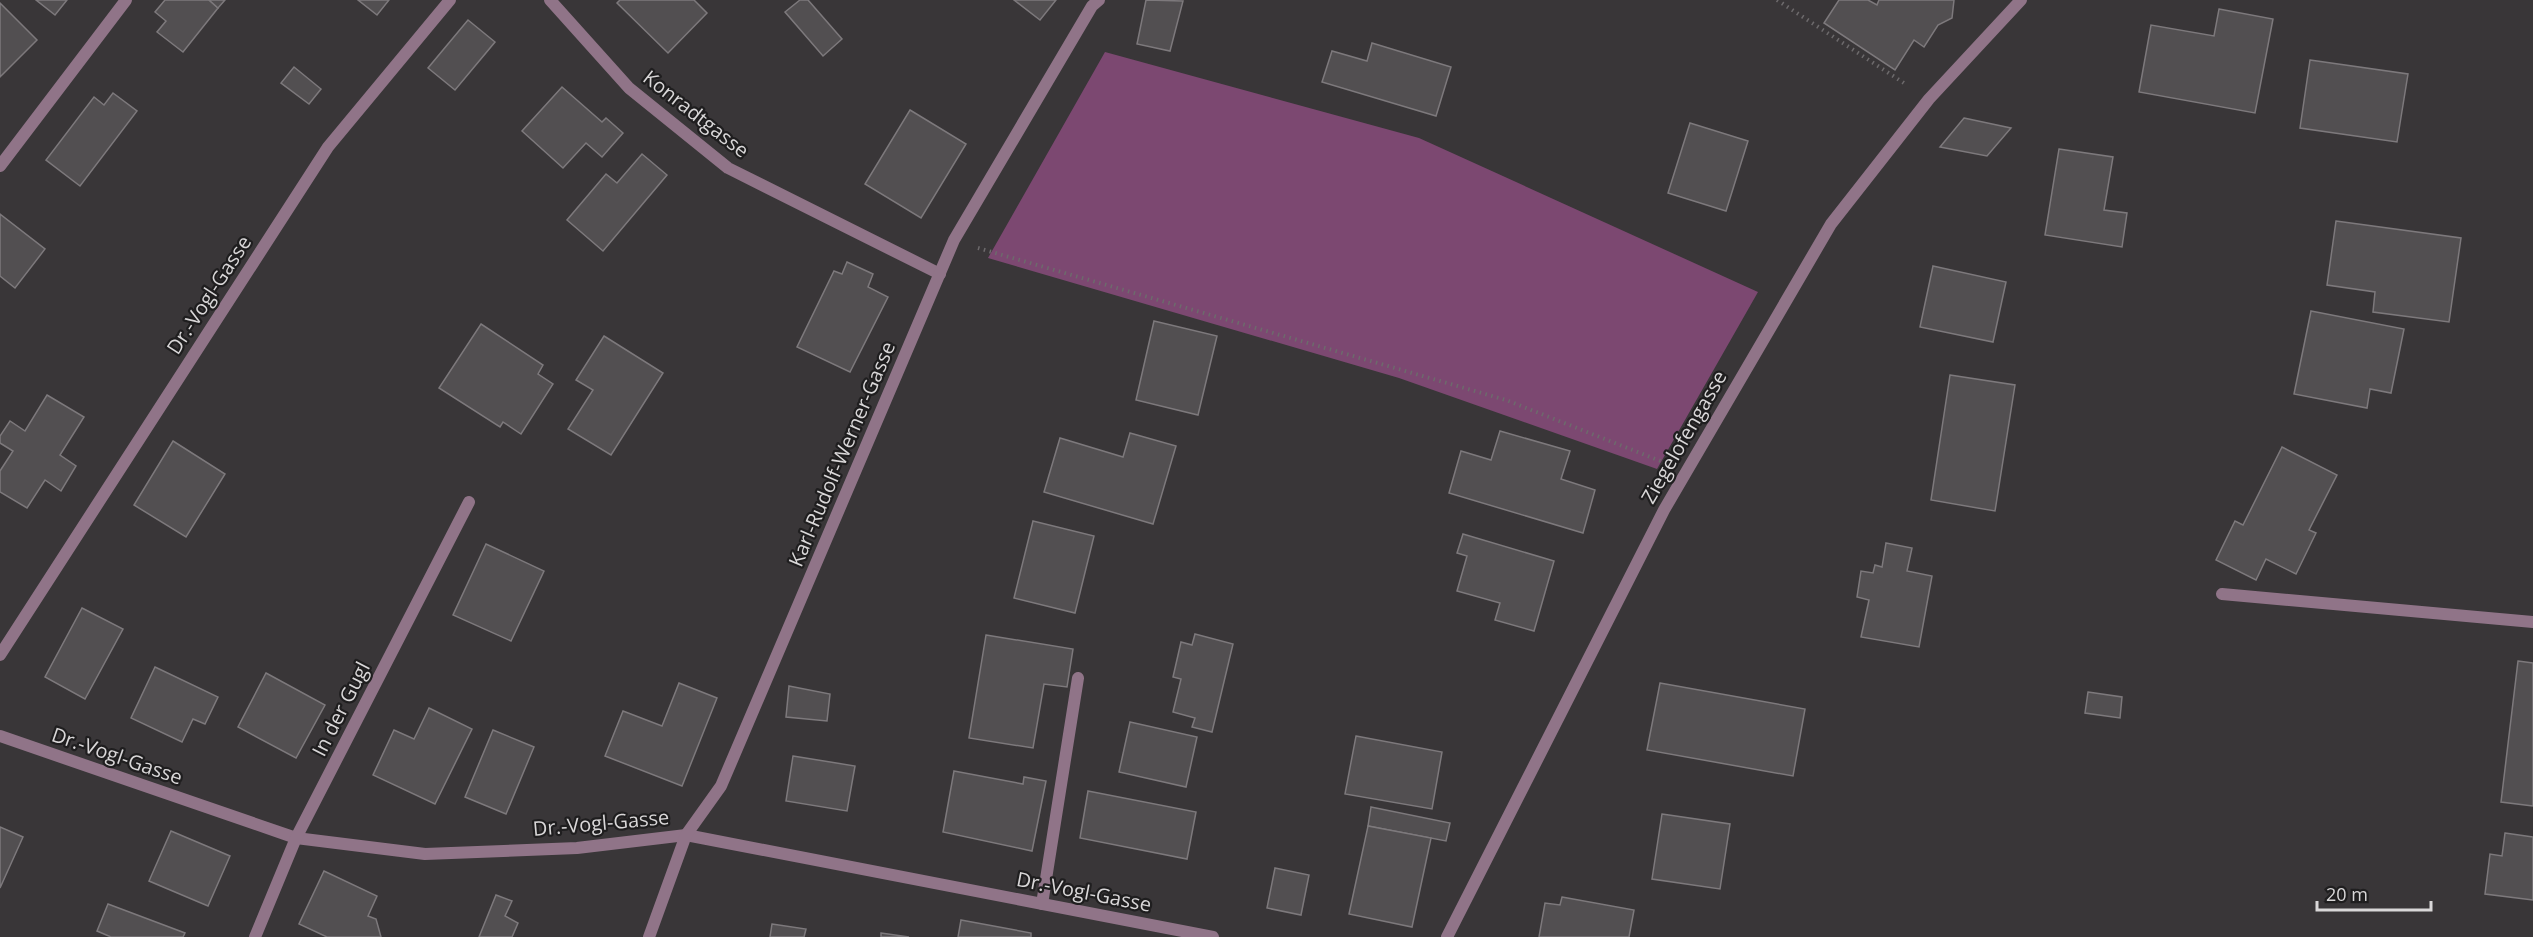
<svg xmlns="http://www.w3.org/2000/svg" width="2533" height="937" font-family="'Open Sans',sans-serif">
  <rect width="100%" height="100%" fill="#393638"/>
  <path fill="#7c4871" d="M1105 52 1419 138 1758 292 1657 469 1399 378 988 258Z"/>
  <g fill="#524f51" stroke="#7d797c" stroke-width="1.5">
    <path d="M36 0H67L55 15Z"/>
    <path d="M165 0H209L218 8 183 52 157 32 166 21 155 12Z"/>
    <path d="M209 0H225L218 8Z"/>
    <path d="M358 0H389L377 15Z"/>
    <path d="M620 0H694L707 13 668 53 617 3Z"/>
    <path d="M800 0H808L842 39 823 56 785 12Z"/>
    <path d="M1014 0H1056L1040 20Z"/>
    <path d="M1146 0 1183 1 1170 51 1137 44Z"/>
    <path d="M1839 0H1868L1877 5 1879 0H1954L1952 18 1938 25 1924 47 1914 40 1895 70 1824 23Z"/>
    <path d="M0 3 37 40 0 77Z"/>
    <path d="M2219 9 2273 19 2255 113 2139 92 2151 25 2214 36Z"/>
    <path d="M468 20 495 42 455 90 428 68Z"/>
    <path d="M1372 43 1451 67 1436 116 1322 82 1332 51 1367 61Z"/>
    <path d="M2310 60 2408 74 2397 142 2300 128Z"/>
    <path d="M294 67 321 89 309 104 281 83Z"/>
    <path d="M562 87 602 122 606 118 623 133 602 157 586 143 563 168 522 131Z"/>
    <path d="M113 93 137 111 80 186 46 160 94 97 104 105Z"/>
    <path d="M910 110 966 144 921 218 865 184Z"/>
    <path d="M1964 118 2011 128 1987 156 1940 147Z"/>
    <path d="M1690 123 1748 141 1726 211 1668 193Z"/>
    <path d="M2059 149 2113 157 2104 210 2127 213 2122 247 2045 235Z"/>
    <path d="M642 154 667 175 603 251 567 220 606 174 617 183Z"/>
    <path d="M0 214 45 249 15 288 0 276Z"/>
    <path d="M2336 221 2461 238 2449 322 2373 312 2375 292 2327 285Z"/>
    <path d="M847 262 873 274 868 287 888 297 850 372 797 347 834 271 842 274Z"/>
    <path d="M1933 266 2006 282 1993 342 1920 327Z"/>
    <path d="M2311 311 2404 329 2391 393 2370 389 2367 408 2294 394Z"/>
    <path d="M1154 321 1217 336 1198 415 1136 400Z"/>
    <path d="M481 324 543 365 538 374 553 384 521 434 503 422 500 427 439 388Z"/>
    <path d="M604 336 663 373 611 455 568 429 593 390 576 380Z"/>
    <path d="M1950 375 2015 385 1995 511 1931 500Z"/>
    <path d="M47 395 84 417 60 455 76 466 61 491 45 480 27 508 0 492V471L13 451 0 443V436L10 421 25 431Z"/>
    <path d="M1500 431 1570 451 1561 479 1595 490 1583 533 1449 493 1461 451 1491 460Z"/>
    <path d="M1130 433 1176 446 1153 524 1044 492 1060 438 1123 457Z"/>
    <path d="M173 441 225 474 186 537 134 505Z"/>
    <path d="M2282 447 2337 475 2309 530 2316 533 2296 574 2266 559 2256 580 2216 560 2235 521 2243 525Z"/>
    <path d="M1033 521 1094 536 1075 613 1014 598Z"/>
    <path d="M1463 534 1554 561 1534 631 1495 620 1500 603 1457 591 1467 556 1457 553Z"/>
    <path d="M1886 543 1912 548 1907 571 1932 576 1919 647 1861 637 1869 600 1857 597 1861 571 1873 573 1875 565 1882 567Z"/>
    <path d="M486 544 544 571 511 641 453 615Z"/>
    <path d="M82 608 123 629 85 699 45 677Z"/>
    <path d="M1195 634 1233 644 1212 732 1192 727 1195 718 1173 712 1181 679 1173 677 1181 642 1192 645Z"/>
    <path d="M986 635 1073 649 1067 687 1044 684 1033 748 969 738Z"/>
    <path d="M2518 661 2533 663V806L2501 802Z"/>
    <path d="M155 667 218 697 205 724 193 719 182 742 131 718Z"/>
    <path d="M266 673 325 705 296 758 238 727Z"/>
    <path d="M679 683 717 698 682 786 605 756 623 711 662 726Z"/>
    <path d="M1660 683 1805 709 1793 776 1647 750Z"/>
    <path d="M789 686 830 694 827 721 786 717Z"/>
    <path d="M2088 692 2122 697 2120 718 2085 713Z"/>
    <path d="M429 708 472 729 435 804 373 775 394 730 414 739Z"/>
    <path d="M1130 722 1197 737 1186 787 1119 772Z"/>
    <path d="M493 730 534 747 506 814 465 797Z"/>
    <path d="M1356 736 1442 752 1432 809 1345 794Z"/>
    <path d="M793 756 855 766 847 811 786 801Z"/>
    <path d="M954 771 1023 784 1024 777 1046 781 1032 851 943 832Z"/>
    <path d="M1088 791 1196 812 1187 859 1080 838Z"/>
    <path d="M1371 807 1450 823 1446 841 1368 826Z"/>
    <path d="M1662 814 1730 824 1720 889 1652 879Z"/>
    <path d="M1368 826 1431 838 1412 927 1349 914Z"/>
    <path d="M0 827 23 837 0 888Z"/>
    <path d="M171 831 230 856 208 906 149 881Z"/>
    <path d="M2505 833 2533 837V900L2485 894 2490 854 2502 856Z"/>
    <path d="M1275 868 1309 875 1301 915 1267 908Z"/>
    <path d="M324 871 377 896 368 916 376 919 381 937H327L299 924Z"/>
    <path d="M496 895 512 901 505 916 518 923 512 937H479Z"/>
    <path d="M1562 897 1634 910 1629 937H1539L1545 903 1560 905Z"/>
    <path d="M108 904 185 933 183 937H111L97 931Z"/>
    <path d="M961 920 1031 933V937H958Z"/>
    <path d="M772 924 806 929 804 937H770Z"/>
    <path d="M881 933 909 937H881Z"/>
  </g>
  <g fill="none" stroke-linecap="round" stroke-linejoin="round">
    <g stroke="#6d6a6c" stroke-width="4" stroke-dasharray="1.5 4.5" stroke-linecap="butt">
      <path d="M1777 0 1907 85"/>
      <path d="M978 248 1506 400 1663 462"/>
    </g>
    <g stroke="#907488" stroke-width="12">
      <path d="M2222 594 2533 622"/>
      <path d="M1042 904 1078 678"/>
    </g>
    <g stroke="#907488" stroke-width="12">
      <path d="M550 0 629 88 728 168 940 274"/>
      <path d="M0 166 126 0"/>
      <path d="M0 655 328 147 450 0"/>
      <path d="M0 736 296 838 425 854 577 848 686 835 1213 937"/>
      <path d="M255 937 296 838 469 502"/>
      <path d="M649 937 686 835 721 786 954 240 1092 6 1099 0"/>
      <path d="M1447 937 1664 510 1831 224 1929 99 2021 0"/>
    </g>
  </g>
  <g text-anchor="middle" stroke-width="4.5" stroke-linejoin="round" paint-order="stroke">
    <g font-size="20" fill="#d9d7d8" stroke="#1f1e1f">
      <text transform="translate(696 114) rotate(38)" y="7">Konradtgasse</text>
      <text transform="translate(209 295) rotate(-57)" y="7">Dr.-Vogl-Gasse</text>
      <text transform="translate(1684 437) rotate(-60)" y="7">Ziegelofengasse</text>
      <text transform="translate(842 454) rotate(-67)" y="7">Karl-Rudolf-Werner-Gasse</text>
      <text transform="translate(341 709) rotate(-63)" y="7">In der Gugl</text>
      <text transform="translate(117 756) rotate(19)" y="7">Dr.-Vogl-Gasse</text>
      <text transform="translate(601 823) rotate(-5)" y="7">Dr.-Vogl-Gasse</text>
      <text transform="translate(1084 892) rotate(11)" y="7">Dr.-Vogl-Gasse</text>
    </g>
  </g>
  <path d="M2317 901v9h114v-9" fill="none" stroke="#d9d7d8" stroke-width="3"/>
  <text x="2326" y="901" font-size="18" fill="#d9d7d8" stroke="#1f1e1f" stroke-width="4.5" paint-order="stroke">20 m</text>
</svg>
